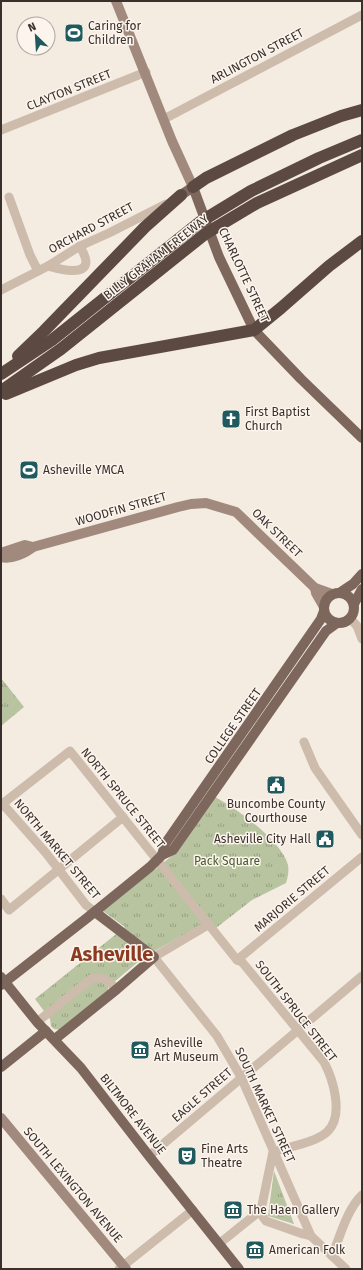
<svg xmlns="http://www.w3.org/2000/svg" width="363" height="1270" font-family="'Fira Sans',sans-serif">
  <defs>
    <pattern id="grass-tufts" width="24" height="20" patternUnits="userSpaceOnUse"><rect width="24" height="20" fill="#b8c4a0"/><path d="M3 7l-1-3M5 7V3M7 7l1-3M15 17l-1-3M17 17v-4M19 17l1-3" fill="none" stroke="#97a083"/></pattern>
  </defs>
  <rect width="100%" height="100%" fill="#f4ebe1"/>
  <g fill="url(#grass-tufts)">
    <path d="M1 678 24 707 1 726Z"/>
    <path d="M215 797C236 808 282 841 288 865 289 871 288 877 286 883L252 900 216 928 210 920 144 957 108 987V990L60 1030 54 1029 51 1026 50 1019 35 999 125 927 103 911 178 851Z"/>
    <path d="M274 1171 294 1224 268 1216Z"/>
  </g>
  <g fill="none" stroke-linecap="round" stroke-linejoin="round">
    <g stroke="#cdbbac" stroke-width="9">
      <path d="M164 119 362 15"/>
      <path d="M1 130 146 72"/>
      <path d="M9 197 30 255 38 271"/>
      <path d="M48 266C56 268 85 277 86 262 86 256 82 251 80 246"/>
      <path d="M1 290 48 266 80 246 109 233 166 204"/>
      <path d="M350 618 357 626 362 639"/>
      <path d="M304 742 315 768 362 835"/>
      <path d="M1 802 46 853 86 905 95 912"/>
      <path d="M1 805 70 751 237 960 242 962 324 1062C333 1079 344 1115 328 1131 318 1142 288 1147 273 1152L261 1210 220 1243"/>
      <path d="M1 899 9 910 123 817"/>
      <path d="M208 925 154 957 217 1036 241 1077 311 1236 346 1269"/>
      <path d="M237 960 362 857"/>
      <path d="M37 1022 91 979C103 975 109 982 117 989"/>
      <path d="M149 1156 362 976"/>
      <path d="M261 1210 263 1217 266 1221 303 1234 311 1236"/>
      <path d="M332 1256C340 1237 347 1209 362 1195"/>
      <path d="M119 1269 193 1210"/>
    </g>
    <g stroke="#a18a7d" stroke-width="10">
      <path d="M116 1 172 141 193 187"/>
      <path d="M1 553 25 545 33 547"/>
      <path d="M1 557C11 560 26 553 33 547L178 507 191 504 206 503 236 512 315 588 332 594"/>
      <path d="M315 588 316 593 324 607"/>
      <path d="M1 1118 126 1269"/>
    </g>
    <g stroke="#7d675c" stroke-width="10">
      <path d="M181 195 193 187 219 257 254 330 301 379 362 438"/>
      <path d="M341 592 353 584 362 574"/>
      <circle cx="339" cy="608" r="15"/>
      <path d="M354 604 362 589"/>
      <path d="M162 855 165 844 321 619 324 611"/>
      <path d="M1 977 37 1022 81 1068 149 1156 239 1269"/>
      <path d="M1 985 87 918 150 867 162 855 173 850 326 631 337 623"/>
      <path d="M55 1039 117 989 154 957 95 912"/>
      <path d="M1 1067 46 1031"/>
    </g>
    <g stroke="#5c4a42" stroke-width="12">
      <path d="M193 187 206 178 293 135 341 116 362 110"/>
      <path d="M18 356 44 331 145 227 181 195"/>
      <path d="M1 374 52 340 200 222 251 191 319 158 362 140"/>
      <path d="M1 391 61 349 205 234 257 203 362 155"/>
      <path d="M6 394 76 365 99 358 254 330 281 308 329 266 362 241"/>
    </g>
  </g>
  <defs>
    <symbol id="stadium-square" viewBox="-11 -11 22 22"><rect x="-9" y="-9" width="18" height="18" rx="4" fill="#1f5a5e" stroke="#fbf5ee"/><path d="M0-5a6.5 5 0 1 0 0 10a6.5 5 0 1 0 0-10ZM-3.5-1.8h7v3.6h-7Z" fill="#fff"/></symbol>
    <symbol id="church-square" viewBox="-11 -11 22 22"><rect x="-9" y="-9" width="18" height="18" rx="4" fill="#1f5a5e" stroke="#fbf5ee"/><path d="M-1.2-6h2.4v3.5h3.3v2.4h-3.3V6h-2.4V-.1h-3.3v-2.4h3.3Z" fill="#fff"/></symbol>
    <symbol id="civic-square" viewBox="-11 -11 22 22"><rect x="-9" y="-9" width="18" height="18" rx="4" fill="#1f5a5e" stroke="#fbf5ee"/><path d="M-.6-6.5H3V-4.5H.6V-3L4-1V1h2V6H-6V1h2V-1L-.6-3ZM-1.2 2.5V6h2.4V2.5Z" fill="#fff"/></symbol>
    <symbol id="museum-square" viewBox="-11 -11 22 22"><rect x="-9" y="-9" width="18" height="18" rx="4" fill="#1f5a5e" stroke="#fbf5ee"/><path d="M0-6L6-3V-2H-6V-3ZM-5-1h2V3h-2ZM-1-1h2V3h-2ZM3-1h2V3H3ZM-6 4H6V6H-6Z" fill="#fff"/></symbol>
    <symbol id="theatre-square" viewBox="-11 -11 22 22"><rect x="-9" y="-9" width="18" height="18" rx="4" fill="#1f5a5e" stroke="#fbf5ee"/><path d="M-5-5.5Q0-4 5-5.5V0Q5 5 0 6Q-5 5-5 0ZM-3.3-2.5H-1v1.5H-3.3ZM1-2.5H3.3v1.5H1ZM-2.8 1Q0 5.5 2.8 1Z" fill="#fff"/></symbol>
  </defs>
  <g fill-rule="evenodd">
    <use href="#stadium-square" x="63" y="22" width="22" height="22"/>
    <use href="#church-square" x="220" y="408" width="22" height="22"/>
    <use href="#stadium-square" x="18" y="459" width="22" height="22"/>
    <use href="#civic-square" x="265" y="774" width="22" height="22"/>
    <use href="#civic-square" x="314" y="828" width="22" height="22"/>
    <use href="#museum-square" x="129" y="1039" width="22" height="22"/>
    <use href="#theatre-square" x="176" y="1145" width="22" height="22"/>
    <use href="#museum-square" x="222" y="1199" width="22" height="22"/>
    <use href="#museum-square" x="244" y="1239" width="22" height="22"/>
  </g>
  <g text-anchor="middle" stroke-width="3" stroke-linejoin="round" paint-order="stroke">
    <g font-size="12" fill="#3b302b" stroke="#fbf5ee" text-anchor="start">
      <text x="88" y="30">Caring for<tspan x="88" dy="14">Children</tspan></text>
      <text x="245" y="416">First Baptist<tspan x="245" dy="14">Church</tspan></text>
      <text x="43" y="474">Asheville YMCA</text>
      <text x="276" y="808" text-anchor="middle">Buncombe County<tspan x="276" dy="14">Courthouse</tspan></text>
      <text x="311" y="843" text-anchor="end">Asheville City Hall</text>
      <text x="154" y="1047">Asheville<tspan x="154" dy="14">Art Museum</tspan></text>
      <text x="201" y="1153">Fine Arts<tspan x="201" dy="14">Theatre</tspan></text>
      <text x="247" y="1214">The Haen Gallery</text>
      <text x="269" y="1254">American Folk</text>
    </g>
    <g font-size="12" fill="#3b302b" stroke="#fbf5ee">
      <text transform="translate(257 56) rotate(-28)" y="4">ARLINGTON STREET</text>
      <text transform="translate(69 90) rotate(-22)" y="4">CLAYTON STREET</text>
      <text transform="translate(91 228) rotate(-28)" y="4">ORCHARD STREET</text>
      <text transform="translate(156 257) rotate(-38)" y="4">BILLY GRAHAM FREEWAY</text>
      <text transform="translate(244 275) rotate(65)" y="4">CHARLOTTE STREET</text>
      <text transform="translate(121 509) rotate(-16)" y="4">WOODFIN STREET</text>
      <text transform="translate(277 533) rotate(44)" y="4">OAK STREET</text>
      <text transform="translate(233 726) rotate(-55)" y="4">COLLEGE STREET</text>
      <text transform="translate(123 798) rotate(51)" y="4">NORTH SPRUCE STREET</text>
      <text transform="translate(57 849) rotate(50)" y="4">NORTH MARKET STREET</text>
      <text transform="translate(292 899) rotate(-40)" y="4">MARJORIE STREET</text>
      <text transform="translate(296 1011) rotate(52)" y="4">SOUTH SPRUCE STREET</text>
      <text transform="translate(202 1095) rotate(-41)" y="4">EAGLE STREET</text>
      <text transform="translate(265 1105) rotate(65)" y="4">SOUTH MARKET STREET</text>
      <text transform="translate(133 1114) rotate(52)" y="4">BILTMORE AVENUE</text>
      <text transform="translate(73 1185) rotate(50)" y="4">SOUTH LEXINGTON AVENUE</text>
    </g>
    <g font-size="12" fill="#4a5a2e" stroke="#fbf5ee">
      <text x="227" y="865">Pack Square</text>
    </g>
    <g font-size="20" font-weight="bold" fill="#8c3b22" stroke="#fbf5ee">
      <text x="112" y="961">Asheville</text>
    </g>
  </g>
  <rect width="363" height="1270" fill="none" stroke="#3b302b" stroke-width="4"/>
  <g transform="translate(36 36) rotate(335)"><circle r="19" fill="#fbf5ee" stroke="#aea6a0"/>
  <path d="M0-3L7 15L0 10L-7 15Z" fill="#1f5a5e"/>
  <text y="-6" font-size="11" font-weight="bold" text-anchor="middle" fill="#3b302b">N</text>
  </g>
</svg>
